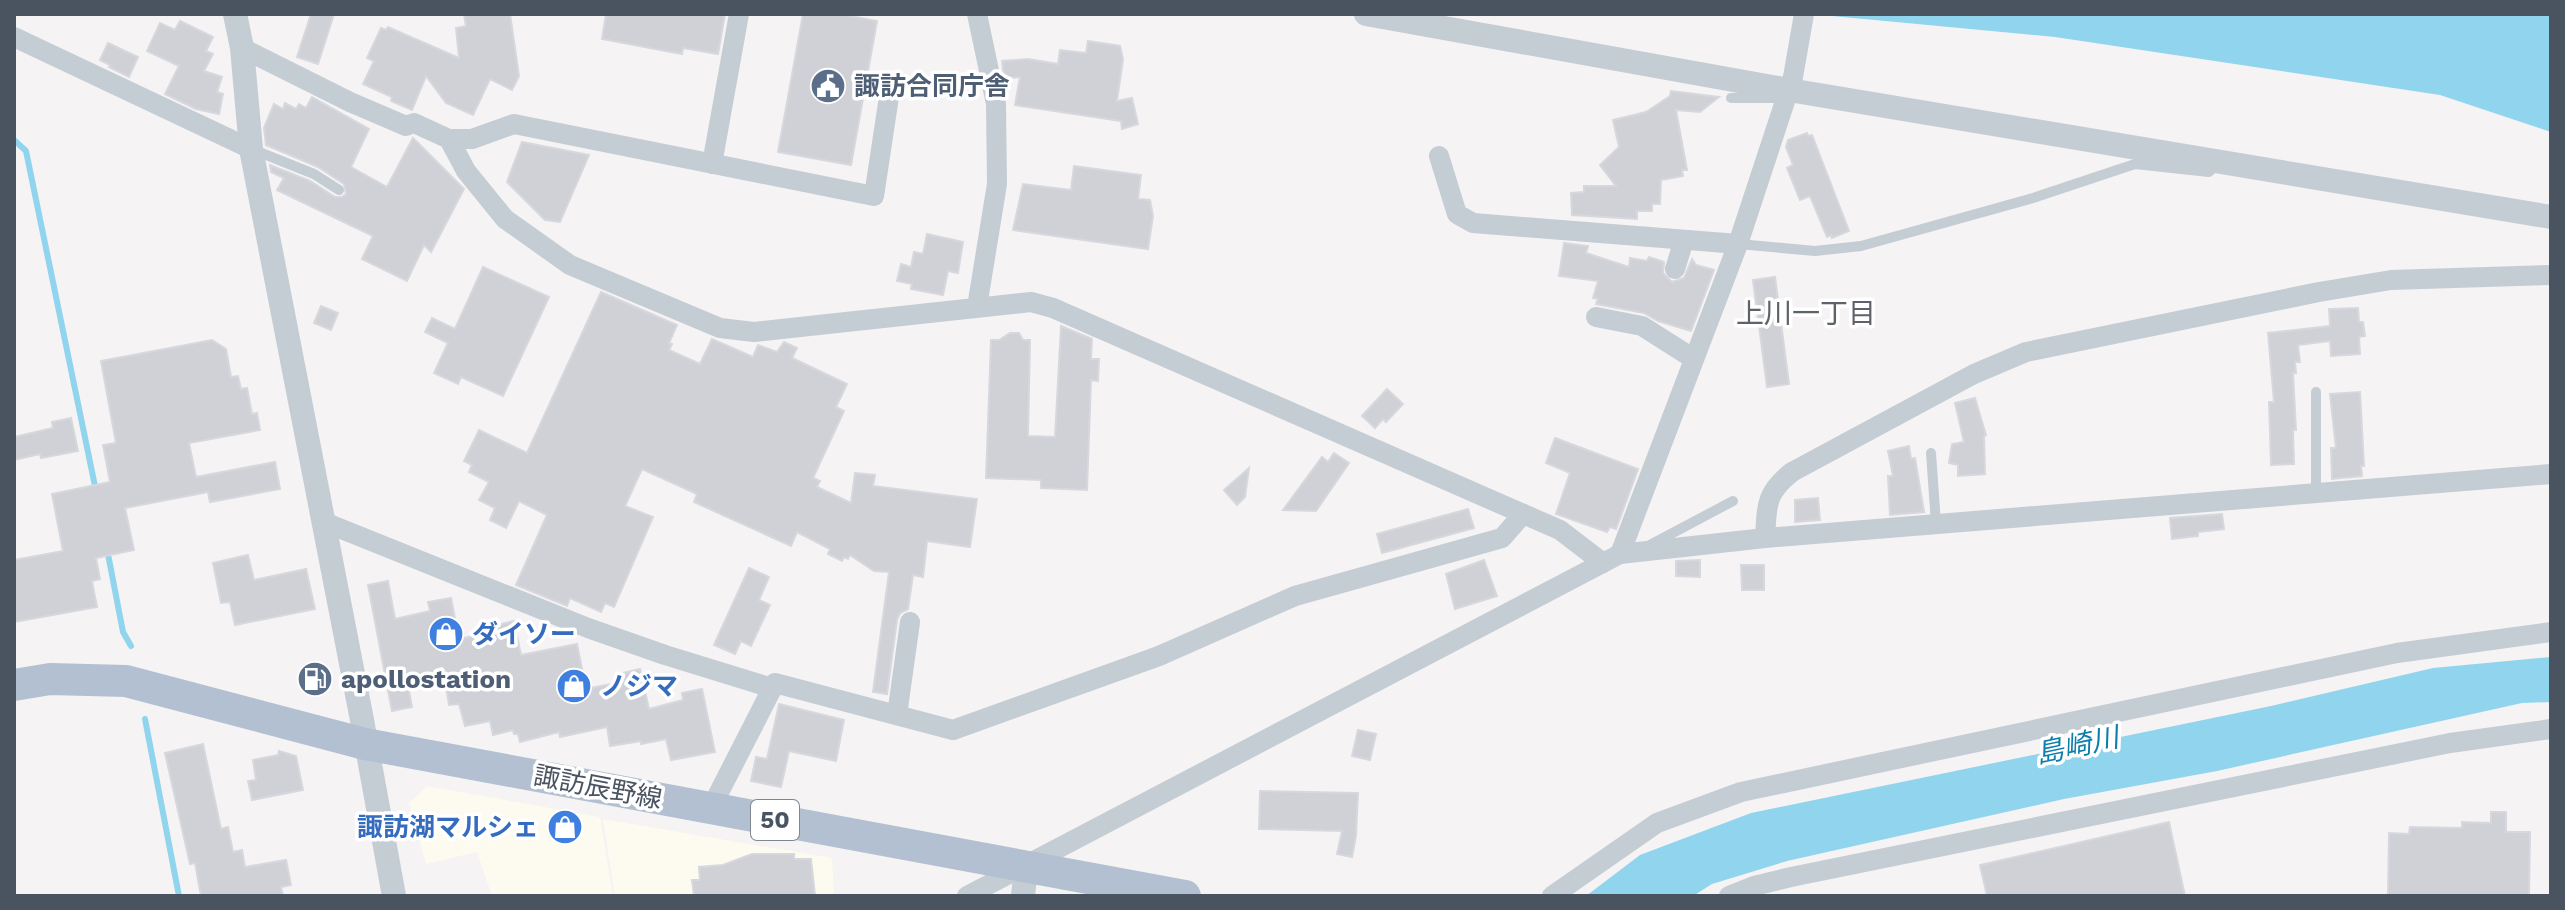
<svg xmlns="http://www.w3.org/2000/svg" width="2565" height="910" font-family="'Work Sans','Noto Sans JP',sans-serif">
  <rect width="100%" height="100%" fill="#f5f3f3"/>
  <g fill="#fdfaef">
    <path d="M427 786 600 817 613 896H492L477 852 426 864 409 803Z"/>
    <path d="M603 819 832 858 834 896H615Z"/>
  </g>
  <g fill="#90d4ee">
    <path d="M1811 14H2551V132L2440 95 2055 37Z"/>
    <path d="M2551 657V702L2522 703 2217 771 2064 799 1787 861 1712 884 1693 896H1586L1640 855 1751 813 2271 706 2433 668Z"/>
  </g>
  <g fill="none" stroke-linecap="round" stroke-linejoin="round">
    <g stroke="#90d4ee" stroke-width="6">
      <path d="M14 140 26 151 96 491"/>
      <path d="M107 549 123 632 131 646"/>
      <path d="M145 719 179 896"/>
    </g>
  </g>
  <g fill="#cfd1d7" stroke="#d7d8de" stroke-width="2">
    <path d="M311 14H334L318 64 297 57Z"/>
    <path d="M464 14H510L519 76 512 90 490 79 473 115 446 103 426 76 412 110 391 101 392 97 363 84 374 61 367 58 381 28 386 30 388 27 459 58 456 28 466 26Z"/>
    <path d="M606 14H725L718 54 683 48 682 54 602 39Z"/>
    <path d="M803 14H839L877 21 851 165 778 152Z"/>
    <path d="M180 21 213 37 206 51 213 54 204 71 222 77 217 92 223 94 219 114 196 109 165 94 179 66 147 51 160 23 175 30Z"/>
    <path d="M1088 41 1120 46 1123 59 1117 101 1132 98 1138 124 1122 129 1121 121 1015 105 1020 77 1004 79 1002 61 1028 59 1058 64 1060 50 1086 53Z"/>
    <path d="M108 43 138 57 129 77 109 67 110 65 100 60Z"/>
    <path d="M1671 91 1719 97 1700 112 1676 110 1687 170H1682L1683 176 1661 180 1660 204H1652V211H1637V219L1572 215 1571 193 1584 192V186H1616L1600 165 1619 147 1613 120 1646 112 1670 96Z"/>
    <path d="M312 97 369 129 351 167 387 187 413 138 464 189 431 252 424 245 407 281 362 259 373 236 277 190 284 178 271 172 270 165 310 181 335 197H342L346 194 344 184 318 167 266 145 264 128 274 104 283 109 285 103 296 109 299 104 306 108Z"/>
    <path d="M1807 133 1808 136 1812 135 1849 231 1832 238 1831 235 1827 237 1810 196 1800 200 1787 168 1793 165 1786 147 1788 140Z"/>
    <path d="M522 142 589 155 560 222 545 220 507 182Z"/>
    <path d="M1074 166 1141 175 1138 199 1150 200 1153 216 1148 249 1013 230 1023 184 1071 190Z"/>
    <path d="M927 234 963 242 958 273 948 271 943 295 911 289 912 284 897 281 901 264 911 267 914 252 923 254Z"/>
    <path d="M1564 243 1588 246 1586 253 1629 267 1630 258 1647 261 1649 257 1664 262 1663 273 1672 282 1684 278 1692 259 1696 265 1714 270 1691 331 1658 321 1644 313 1596 304 1598 299 1593 298 1598 281 1559 276Z"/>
    <path d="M483 267 549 297 503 396 461 377 458 384 434 373 448 343 425 332 432 318 455 329Z"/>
    <path d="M1775 277 1789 384 1767 387 1753 280Z"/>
    <path d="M601 292 677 325 669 343 672 344 669 350 700 364 712 339 753 357 758 345 777 352 784 342 797 348 792 358 847 384 836 407 844 411 813 478 820 481 817 487 851 503 855 473 875 475 873 486 977 499 970 547 927 541 923 577 913 575 908 609 900 613 897 620 887 694 873 692 889 572 874 571 850 555 848 559 844 557 842 561 828 554 830 549 797 532 791 546 694 502 697 494 642 469 625 506 653 517 614 607 605 603 601 612 570 598 567 606 516 585 547 515 519 501 506 528 490 520 495 508 479 500 489 482 469 472 472 465 464 461 479 430 527 453Z"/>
    <path d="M321 306 338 313 331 330 314 323Z"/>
    <path d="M2358 308 2359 322H2363L2365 336 2359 337 2360 354 2331 356 2330 341 2298 345 2300 362H2295L2296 373H2293L2296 430H2293L2294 464 2271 465 2269 402H2274L2268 333 2330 326 2329 309Z"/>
    <path d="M1061 326 1092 339 1091 359H1099L1098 381 1091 380 1087 490 1041 488V480L986 478 991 340H999L1010 333H1019L1023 340H1030L1028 436 1055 437Z"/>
    <path d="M212 340 226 349 231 377 238 376 241 389 247 388 252 414 257 413 260 430 189 443 196 477 275 462 280 489 210 502 208 492 125 508 134 550 96 558 100 579 92 581 97 607 14 622V560L63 551 52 494 110 482 103 445 116 443 101 361Z"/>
    <path d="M1387 389 1403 404 1386 422 1383 419 1375 428 1362 416Z"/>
    <path d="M2360 392 2364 466H2361L2362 476 2332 479 2331 448H2336L2330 394Z"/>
    <path d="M1975 398 1986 435 1984 436 1985 474 1958 476V465L1949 463 1952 444 1964 442 1955 403Z"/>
    <path d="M71 418 78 451 41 458 40 454 14 460V437L53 428 52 422Z"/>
    <path d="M1555 438 1638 469 1616 529 1610 527 1607 532 1556 514 1570 473 1546 463Z"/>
    <path d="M1909 446 1911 459 1915 458 1924 512 1890 515 1888 476H1893L1888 451Z"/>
    <path d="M1334 453 1349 463 1316 511 1283 510 1322 457 1328 462Z"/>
    <path d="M1249 468 1245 497 1237 505 1224 490Z"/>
    <path d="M1818 498 1820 520 1795 522V500Z"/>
    <path d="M1468 509 1474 528 1382 553 1377 534Z"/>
    <path d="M2222 514 2224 529 2198 532V536L2172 539 2170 518Z"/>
    <path d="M248 555 254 580 306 569 315 609 235 625 230 602 221 603 213 563Z"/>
    <path d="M1484 560 1497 596 1455 609 1446 574Z"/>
    <path d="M1700 560V577L1676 576V561Z"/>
    <path d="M1741 565H1764V590H1742Z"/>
    <path d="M749 568 769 577 759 600 770 605 751 646 741 641 735 654 714 645Z"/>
    <path d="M388 581 395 619 430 611 428 602 451 598 459 639 493 632 492 626 514 621 521 655 577 644 586 689 621 682 619 674 640 669 649 709 683 700 682 693 702 689 715 752 671 760 666 739 641 744V741L610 746 607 727 560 737 559 732 520 742 518 734H514L513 730 493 735 490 721 465 726 459 704 449 705 445 680 408 686 412 707 392 711 368 585Z"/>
    <path d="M779 704 844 720 836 761 789 751 781 787 751 781 756 757 767 759Z"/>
    <path d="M1358 730 1376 734 1370 760 1352 756Z"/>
    <path d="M203 744 221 829 228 827 233 852 242 850 245 867 286 860 291 885 281 887 283 896H201L195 863 190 864 165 753Z"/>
    <path d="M279 751 296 756 303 790 252 800 248 781 256 780 253 760 278 755Z"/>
    <path d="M1260 791 1358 793 1356 836 1352 857 1337 854 1342 831 1259 829Z"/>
    <path d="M2491 812H2506V832H2530L2529 896H2388L2389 833 2409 834 2410 827 2462 828V822L2491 823Z"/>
    <path d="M2169 822 2185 896H1987L1980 865Z"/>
    <path d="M752 854H794V859H811L815 896H694L692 880H700L699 867 723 865Z"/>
  </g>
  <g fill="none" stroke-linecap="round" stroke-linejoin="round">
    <g stroke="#c4ccd4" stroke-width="10">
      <path d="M1731 98H1777"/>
      <path d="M254 150 314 174 339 190"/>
      <path d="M1738 244 1815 251 1861 246 2033 198 2135 164 2209 172 2212 169"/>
      <path d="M2316 392V493"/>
      <path d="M1931 453 1936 524"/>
      <path d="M1650 545 1733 501"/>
    </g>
    <g stroke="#c4ccd4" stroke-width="20">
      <path d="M14 37 251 149"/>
      <path d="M242 48 350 102 406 126 414 123 449 139 466 171 505 219 570 265 720 328 754 332 1031 302 1053 308 1560 530 1603 563"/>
      <path d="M449 139H472L514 124 874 196 890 90"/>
      <path d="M1439 156 1457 214 1473 223 1738 244"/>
      <path d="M712 164 739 14"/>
      <path d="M1675 269 1684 240"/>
      <path d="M977 307 997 184 996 104 977 14"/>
      <path d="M1596 317 1642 326 1694 359"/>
      <path d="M324 522 588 628 665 655 772 688"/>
      <path d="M1765 538C1767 506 1765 493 1792 472L1974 374 2026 352 2319 292 2391 280 2551 275"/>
      <path d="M1620 554 1738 244 1793 77 1804 14"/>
      <path d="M897 715 910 622"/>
      <path d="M711 808 775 683 953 730 1159 656 1295 596 1502 538 1523 514"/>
      <path d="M967 896 1620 554 1765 538 2551 474"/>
      <path d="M1552 896 1657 823 1741 792 2397 653 2551 632"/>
      <path d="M1729 896 1754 886 1791 877 2450 743 2551 729"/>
    </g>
    <g stroke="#c4ccd4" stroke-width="24">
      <path d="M235 14 242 48 251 149 362 720 394 896"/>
      <path d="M1366 14 1789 90 2551 217"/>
      <path d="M1023 896 1026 867"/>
    </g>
    <path stroke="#b3c0d1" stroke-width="32" d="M14 685 50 679 126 681 365 744 1185 896"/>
  </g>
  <defs>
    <symbol id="civic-disc" viewBox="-11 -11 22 22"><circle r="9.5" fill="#5c6f8a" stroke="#fff"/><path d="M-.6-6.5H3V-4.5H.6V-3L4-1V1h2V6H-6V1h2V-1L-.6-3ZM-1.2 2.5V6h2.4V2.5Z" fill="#fff"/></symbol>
    <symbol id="shop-disc" viewBox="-11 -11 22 22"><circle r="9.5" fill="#3f7fe0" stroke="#fff"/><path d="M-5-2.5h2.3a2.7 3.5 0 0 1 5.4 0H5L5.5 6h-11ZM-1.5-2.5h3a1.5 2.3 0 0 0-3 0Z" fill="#fff"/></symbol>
    <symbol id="fuel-disc" viewBox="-11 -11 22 22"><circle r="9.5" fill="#5c6f8a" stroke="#fff"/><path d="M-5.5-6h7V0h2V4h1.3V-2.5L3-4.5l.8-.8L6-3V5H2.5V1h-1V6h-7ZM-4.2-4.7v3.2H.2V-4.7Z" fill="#fff"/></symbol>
  </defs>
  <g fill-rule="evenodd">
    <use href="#civic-disc" x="808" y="66" width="40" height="40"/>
    <use href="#shop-disc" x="426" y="614" width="40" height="40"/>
    <use href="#fuel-disc" x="295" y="659" width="40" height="40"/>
    <use href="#shop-disc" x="554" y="666" width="40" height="40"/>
    <use href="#shop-disc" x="545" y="807" width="40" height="40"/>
  </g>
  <g text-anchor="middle" stroke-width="7" stroke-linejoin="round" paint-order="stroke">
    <rect fill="#fff" stroke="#808790" stroke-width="2" x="751" y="800" width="48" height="40" rx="6"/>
    <g font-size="24" font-weight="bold" fill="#4a5461">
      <text x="775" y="828">50</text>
    </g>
    <g font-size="26" font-weight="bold" fill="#4e5e75" stroke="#fff" text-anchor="start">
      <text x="854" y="95">諏訪合同庁舎</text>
      <text x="341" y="688">apollostation</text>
    </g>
    <g font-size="26" font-weight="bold" fill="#366cbe" stroke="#fff" text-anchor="start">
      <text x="472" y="643">ダイソー</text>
      <text x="600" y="695">ノジマ</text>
      <text x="539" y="836" text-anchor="end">諏訪湖マルシェ</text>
    </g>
    <g font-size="26" fill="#4a5461" stroke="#fff">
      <text transform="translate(598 787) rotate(11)" y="9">諏訪辰野線</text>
    </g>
    <g font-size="28" fill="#5f6268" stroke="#fff">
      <text x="1806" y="323">上川一丁目</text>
    </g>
    <g font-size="28" font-style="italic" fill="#0b7eab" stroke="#fff">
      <text transform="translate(2077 745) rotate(-12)" y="10">島崎川</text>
    </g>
  </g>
  <rect width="2565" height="910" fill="none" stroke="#4a5461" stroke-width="32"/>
</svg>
